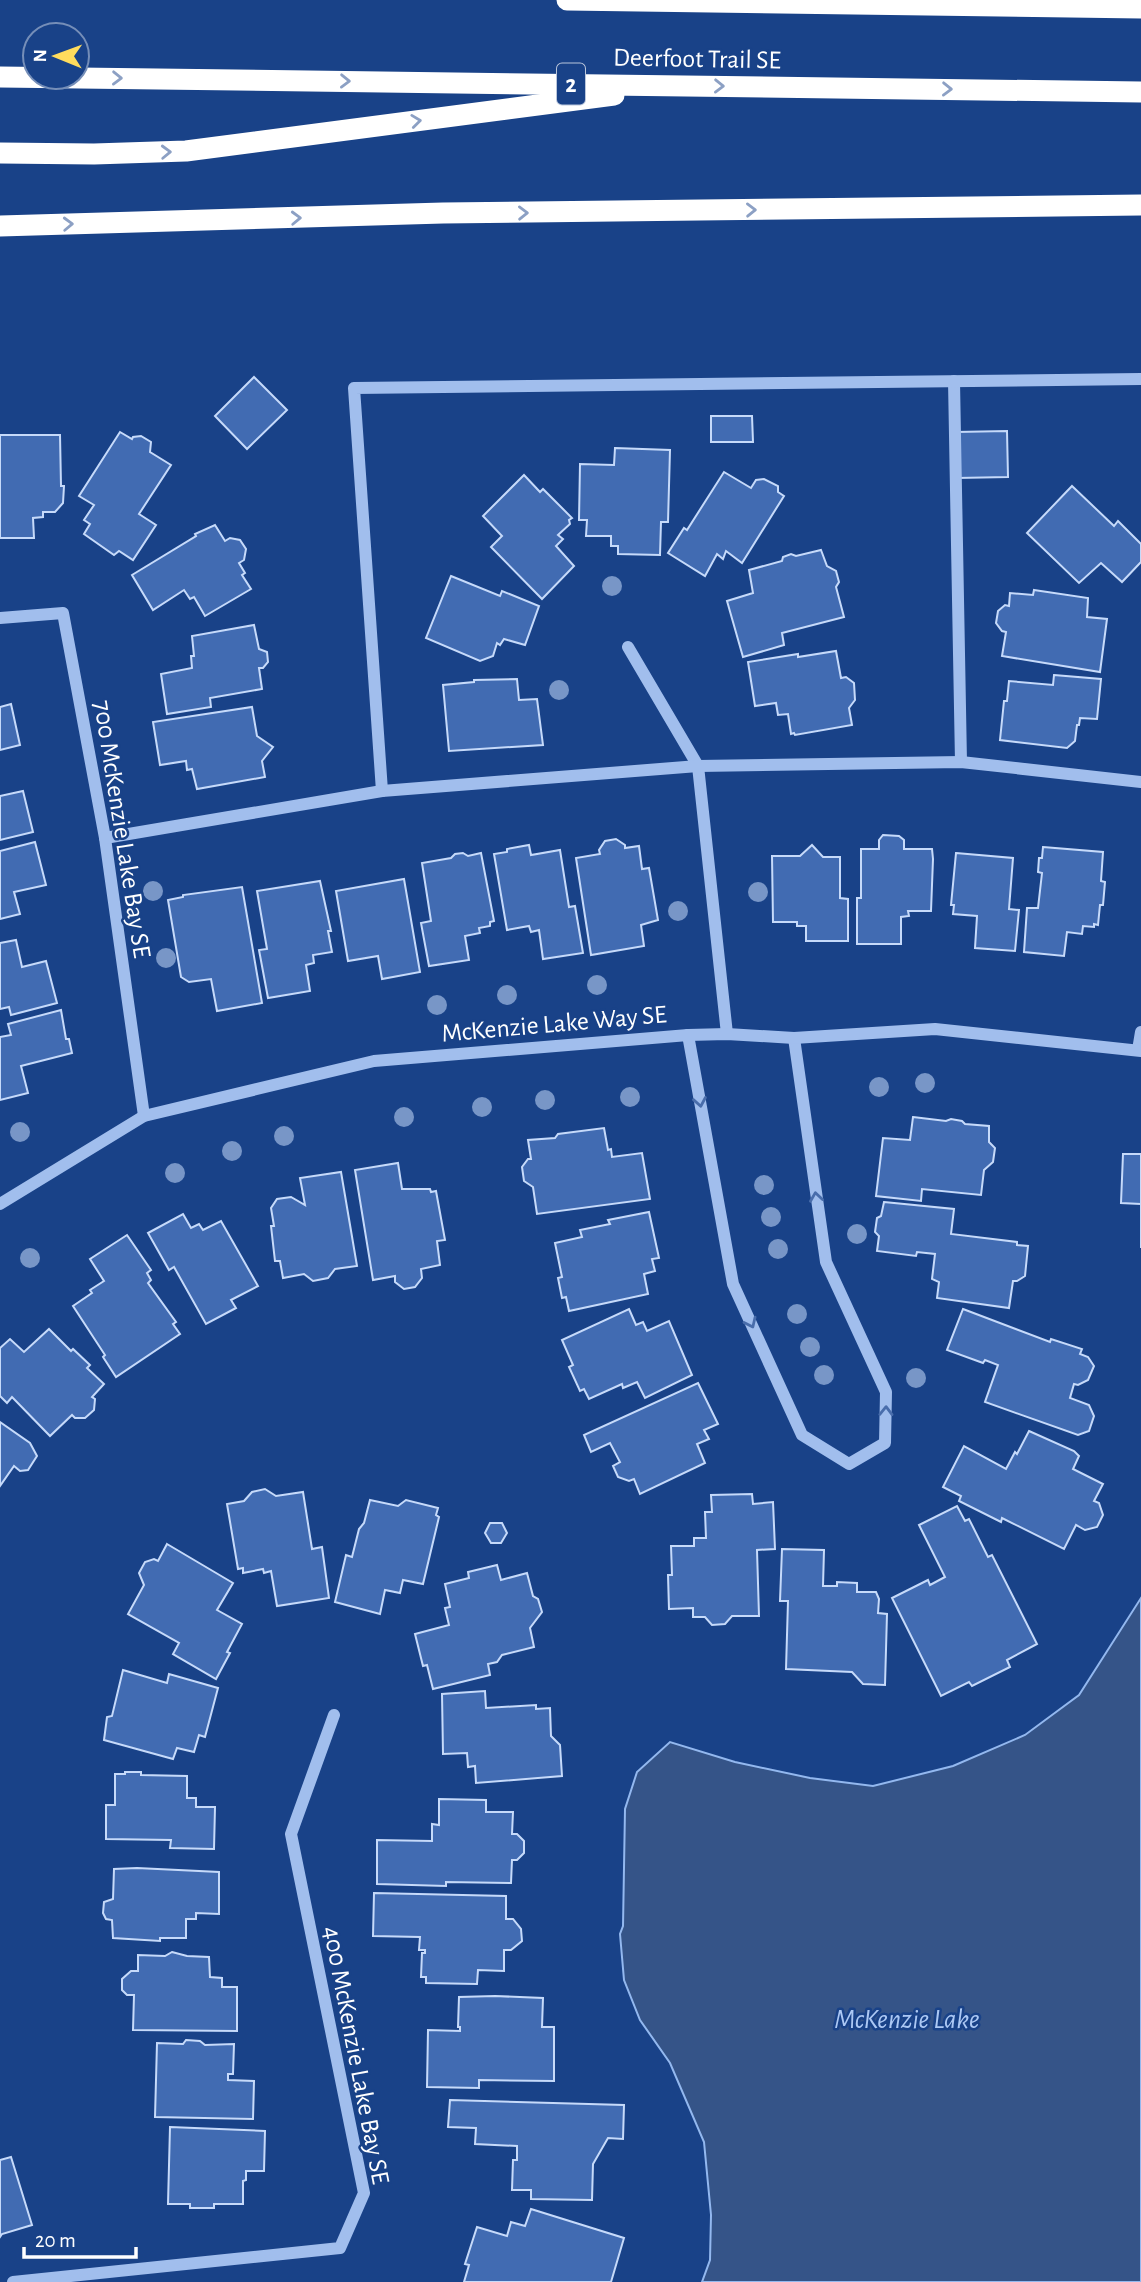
<svg xmlns="http://www.w3.org/2000/svg" width="1141" height="2282" font-family="'Alegreya Sans',sans-serif">
  <rect width="100%" height="100%" fill="#194288"/>
  <path fill="#355488" stroke="#93b8ef" stroke-width="2" d="M1141 1598V2282H702L710 2260 711 2215 704 2142 670 2063 640 2020 624 1980 620 1934 623 1926 625 1809 637 1772 670 1742 735 1762 810 1778 873 1786 953 1766 1025 1735 1079 1695Z"/>
  <g fill="#416bb2" stroke="#c6dafa" stroke-width="2">
    <path d="M254 377 287 410 247 449 215 416Z"/>
    <path d="M711 416H752L753 442H711Z"/>
    <path d="M1007 431 1008 477 957 478 956 432Z"/>
    <path d="M120 432 132 439 133 437 141 436 151 442 150 452 171 465 139 514 156 525 133 560 119 551 114 555 84 534 90 524 84 520 94 505 79 496Z"/>
    <path d="M0 435H60L61 486H64L63 503 55 512H43V517L33 518 34 538H0Z"/>
    <path d="M615 448 670 450 668 522H661L660 555 618 554V546H611V536H586L587 520H579L580 464 614 465Z"/>
    <path d="M724 472 751 488 756 480 764 479 778 486V492L784 496 742 563 726 551 723 559 717 554 705 576 668 553 684 528 687 530Z"/>
    <path d="M524 475 540 492 543 489 572 518 569 520 570 524 558 535 563 539 556 546 574 566 542 599 491 547 502 536 483 516Z"/>
    <path d="M1072 486 1114 526 1118 521 1141 544V562L1122 582 1101 563 1079 583 1027 533Z"/>
    <path d="M215 525 225 541 230 538 240 540 246 549 244 560 239 563 245 573 242 575 251 589 205 616 194 597 190 599 184 590 153 610 132 575 196 536 195 534Z"/>
    <path d="M821 550 827 566 836 571 839 582 836 587 844 617 782 633 784 645 743 657 727 601 753 593 749 570 782 561 783 557 791 554 796 556Z"/>
    <path d="M451 576 500 596 502 591 539 606 525 645 504 639 500 645 497 643 493 656 480 661 426 638Z"/>
    <path d="M1034 590 1088 598 1087 617 1107 619 1100 672 1002 656 1006 632 1002 631 996 623 998 611 1005 605 1009 606 1010 593 1033 595Z"/>
    <path d="M254 625 259 649 267 652 268 662 263 668H259L262 689 210 698 211 707 167 714 161 674 192 668 191 656H194L192 636Z"/>
    <path d="M836 651 841 678 846 677 854 683 855 700 849 708 852 725 795 735 794 733 791 734 788 714 778 715 776 703 755 706 748 662 798 654V657Z"/>
    <path d="M1054 675 1101 679 1097 719 1080 718 1079 725H1077L1075 741 1067 748 1000 740 1004 701H1007L1009 681 1053 685Z"/>
    <path d="M517 679 519 700 537 699 543 745 449 751 443 685 474 682V680Z"/>
    <path d="M11 704 20 745 0 750V707Z"/>
    <path d="M252 707 257 736 273 747 262 761 265 777 197 789 192 769 187 770 186 761 160 765 153 722Z"/>
    <path d="M23 791 33 832 0 840V796Z"/>
    <path d="M883 835 899 836 904 840V849H932L933 859 931 911H908L909 916 901 917V944H857V898H861V849H879V840Z"/>
    <path d="M616 839 625 845V848L639 846 642 869 649 868 658 920 641 925 644 946 591 955 576 858 600 854 599 850 605 841Z"/>
    <path d="M35 842 46 885 14 892 20 914 0 919V851Z"/>
    <path d="M529 845 531 855 560 850 569 907 575 906 583 953 543 959 539 930 531 932 529 926 507 930 494 854 507 852V849Z"/>
    <path d="M812 845 823 857H840V898L848 899V941H806V926H797V922H773L772 856H800Z"/>
    <path d="M1043 847 1103 852 1101 881 1105 882 1103 905H1100L1098 925 1094 924V927L1083 926 1082 934 1067 932 1064 956 1024 952 1027 908H1038L1042 873 1038 872 1039 858H1042Z"/>
    <path d="M463 853 468 856 481 853 494 921 490 922V926L479 928 480 933 465 936 469 960 429 966 421 923 431 921 422 863 451 858 455 854Z"/>
    <path d="M956 853 1013 858 1009 909 1019 910 1015 951 975 948 977 916 953 914 954 905H951Z"/>
    <path d="M404 879 420 972 382 979 378 956 348 961 336 891Z"/>
    <path d="M320 881 331 931H328L332 952 313 955 314 963 306 965 310 991 268 998 259 950 267 949 257 891Z"/>
    <path d="M242 887 262 1003 217 1011 211 979 189 982 181 977 168 900 183 897V895Z"/>
    <path d="M16 940 22 967 46 961 57 1003 11 1015 9 1007 0 1009V943Z"/>
    <path d="M61 1010 66 1039H69L72 1053 21 1066 28 1093 0 1100V1037L11 1035 8 1024Z"/>
    <path d="M913 1117 946 1121 951 1119 962 1121 965 1124 989 1126V1142L995 1148 993 1162 984 1170 981 1195 922 1189 921 1201 876 1196 883 1138 910 1140Z"/>
    <path d="M604 1128 608 1150 611 1149 612 1157 642 1153 650 1199 537 1214 533 1187 524 1181 522 1167 528 1159H531L528 1140 555 1138 558 1134Z"/>
    <path d="M1123 1154H1141V1248V1204L1121 1203Z"/>
    <path d="M398 1163 402 1189H430L431 1192 436 1191 445 1240 437 1241 440 1265 421 1269 422 1278 415 1287 404 1289 395 1282V1276L373 1280 355 1170Z"/>
    <path d="M341 1172 357 1266 335 1269 328 1278 313 1281 304 1274 283 1278 280 1261H275L271 1226H274L271 1208 277 1199 291 1197 305 1205 300 1178Z"/>
    <path d="M884 1202 954 1209 951 1234 1017 1242V1245L1028 1246 1025 1276 1017 1281H1013L1009 1308 937 1298 939 1282 932 1279 935 1254 917 1252 916 1256 877 1251 879 1236 875 1232 877 1218 881 1216Z"/>
    <path d="M649 1212 659 1258 652 1259 655 1271 644 1274 648 1294 569 1311 566 1297 562 1298 558 1278 562 1277 555 1243 582 1237 580 1230 610 1224 608 1220Z"/>
    <path d="M183 1214 191 1228 199 1224 203 1230 221 1221 258 1286 231 1300 236 1308 206 1324 174 1267 169 1270 148 1233Z"/>
    <path d="M127 1235 151 1270 147 1273 151 1280 148 1283 176 1322 173 1324 180 1334 116 1377 103 1357 105 1355 73 1306 92 1293 90 1290 104 1281 90 1259Z"/>
    <path d="M629 1309 636 1325 643 1322 647 1331 669 1321 692 1375 645 1398 637 1382 623 1388 622 1384 589 1399 584 1389 580 1391 569 1367 573 1365 562 1340Z"/>
    <path d="M963 1309 1050 1342 1051 1339 1082 1349 1080 1354 1088 1357 1094 1366 1088 1380 1078 1385 1074 1384 1070 1398 1089 1405 1094 1416 1089 1431 1078 1435 985 1402 998 1365 985 1360 983 1363 947 1350Z"/>
    <path d="M49 1329 71 1351 73 1349 90 1365 87 1368 104 1384 92 1397 95 1399 94 1410 85 1418H75L72 1415 50 1436 12 1397 7 1403 0 1396V1348L10 1339 24 1352Z"/>
    <path d="M698 1383 718 1424 704 1430 709 1439 697 1444 705 1463 640 1494 634 1479 629 1481 618 1477 613 1466 620 1462 610 1443 591 1452 584 1435Z"/>
    <path d="M0 1422 30 1443 37 1456 28 1470 20 1471 14 1466 0 1486Z"/>
    <path d="M1029 1431 1074 1451 1079 1456 1073 1469 1103 1484 1094 1501 1099 1503 1103 1515 1097 1527 1085 1530 1076 1525 1064 1549 1002 1518 1001 1522 959 1501 961 1496 943 1487 964 1446 1006 1469 1015 1452 1017 1454Z"/>
    <path d="M265 1489 276 1496 303 1492 312 1549 322 1547 329 1598 277 1606 271 1571 264 1573 263 1569 243 1573V1568L238 1569 227 1504 244 1501 252 1492Z"/>
    <path d="M752 1494 753 1504 773 1502 775 1549 757 1550 759 1616H732L725 1624 712 1625 705 1617H693V1608L669 1609 668 1575H672L671 1546H694V1538H706L705 1512H712L711 1495Z"/>
    <path d="M370 1500 398 1506 406 1500 438 1508 436 1515 439 1517 423 1584 403 1580 400 1593 385 1590 380 1614 335 1602 346 1555 352 1557 359 1529 364 1523Z"/>
    <path d="M957 1506 965 1521 969 1519 988 1557 992 1555 1037 1644 1007 1660 1010 1667 972 1686 969 1682 941 1696 892 1598 928 1580 930 1585 945 1577 919 1525Z"/>
    <path d="M490 1523H502L507 1533 501 1543H491L485 1533Z"/>
    <path d="M167 1544 233 1583 217 1610 242 1624 227 1652 230 1653 216 1679 173 1654 179 1643 128 1614 144 1585 139 1573 145 1562 154 1559 158 1561Z"/>
    <path d="M782 1549 824 1550 823 1586H837V1582L857 1583V1592H876L879 1599 878 1613 887 1614 885 1685 863 1684 852 1672 786 1669 788 1601H780Z"/>
    <path d="M497 1565 501 1580 527 1573 533 1596 538 1599 542 1612 530 1628 534 1647 502 1655 497 1662 488 1664 490 1675 433 1689 427 1665 423 1666 415 1634 449 1625 445 1608 450 1607 445 1584 469 1578 468 1572Z"/>
    <path d="M123 1670 167 1683 169 1674 218 1688 205 1737 199 1735 194 1752 177 1748 173 1759 104 1740 107 1717 112 1716Z"/>
    <path d="M485 1691 486 1708 536 1705V1709L550 1708 551 1736 560 1745 562 1776 476 1783 475 1766 468 1767 467 1753 443 1754 442 1694Z"/>
    <path d="M125 1772H141V1775L187 1776V1798H196V1807H215L214 1849 170 1848 171 1840 106 1839V1805H115V1774H125Z"/>
    <path d="M439 1799 486 1800V1812H513L512 1834H517L524 1841V1853L517 1860H512L511 1883 446 1882V1886L377 1884V1840L432 1841V1824L439 1825Z"/>
    <path d="M137 1868 219 1872V1914L196 1913V1919H186V1938H160V1941L113 1938 112 1920 106 1919 103 1913 104 1902 113 1899 114 1869Z"/>
    <path d="M374 1893 506 1896V1919H513L521 1929 522 1941 511 1950H504V1971L478 1970 477 1984 426 1983V1977H421L422 1953H425V1950H419L420 1937 373 1936Z"/>
    <path d="M172 1952 187 1956 209 1957 210 1977 222 1978V1987H237V2031L133 2030 134 1995H127L122 1990V1979L131 1971H138V1955L165 1956Z"/>
    <path d="M495 1996 543 1998 542 2027H554V2081L479 2080V2088L427 2087 428 2030 460 2031V2027H458L459 1997Z"/>
    <path d="M186 2040 200 2041 205 2045 234 2044 233 2074H228V2080L254 2081 253 2119 155 2117 157 2043 183 2044Z"/>
    <path d="M450 2100 624 2105 623 2139 608 2138 593 2164 592 2200 531 2199V2190H512L513 2160H517V2146L475 2144 476 2128 448 2127Z"/>
    <path d="M170 2127 265 2131 264 2171H246V2180L243 2181V2204H214V2208H190V2204H168Z"/>
    <path d="M11 2157 32 2225 2 2234 0 2237V2160Z"/>
    <path d="M531 2209 624 2238 611 2282H464L469 2265 465 2264 477 2227 507 2236 511 2222 525 2226Z"/>
  </g>
  <g fill="none" stroke-linecap="round" stroke-linejoin="round">
    <g stroke="#a1beed" stroke-width="12">
      <path d="M954 381 961 762"/>
      <path d="M0 618 63 613 105 838 144 1116"/>
      <path d="M628 647 698 766 727 1034"/>
      <path d="M382 791 354 388 1141 379"/>
      <path d="M105 838 382 791 698 766 961 762 1141 782"/>
      <path d="M688 1035 733 1284 802 1435 849 1464 885 1443 886 1392 826 1262 794 1038"/>
      <path d="M1138 1050 1141 1032"/>
      <path d="M0 1204 144 1116 374 1061 688 1035 727 1034 794 1038 935 1029 1141 1051"/>
      <path d="M13 2282 340 2248 364 2193 291 1834 334 1715"/>
    </g>
    <g stroke="#fff" stroke-width="21">
      <path d="M567 0 1141 8"/>
      <path d="M0 77 1141 92"/>
      <path d="M0 153 94 154 186 151 614 95"/>
      <path d="M0 226 443 213 1141 205"/>
    </g>
  </g>
  <g fill="#7896c7">
    <circle cx="612" cy="586" r="10"/>
    <circle cx="559" cy="690" r="10"/>
    <circle cx="153" cy="891" r="10"/>
    <circle cx="758" cy="892" r="10"/>
    <circle cx="678" cy="911" r="10"/>
    <circle cx="166" cy="958" r="10"/>
    <circle cx="597" cy="985" r="10"/>
    <circle cx="507" cy="995" r="10"/>
    <circle cx="437" cy="1005" r="10"/>
    <circle cx="925" cy="1083" r="10"/>
    <circle cx="879" cy="1087" r="10"/>
    <circle cx="630" cy="1097" r="10"/>
    <circle cx="545" cy="1100" r="10"/>
    <circle cx="482" cy="1107" r="10"/>
    <circle cx="404" cy="1117" r="10"/>
    <circle cx="20" cy="1132" r="10"/>
    <circle cx="284" cy="1136" r="10"/>
    <circle cx="232" cy="1151" r="10"/>
    <circle cx="175" cy="1173" r="10"/>
    <circle cx="764" cy="1185" r="10"/>
    <circle cx="771" cy="1217" r="10"/>
    <circle cx="857" cy="1234" r="10"/>
    <circle cx="778" cy="1249" r="10"/>
    <circle cx="30" cy="1258" r="10"/>
    <circle cx="797" cy="1314" r="10"/>
    <circle cx="810" cy="1347" r="10"/>
    <circle cx="824" cy="1375" r="10"/>
    <circle cx="916" cy="1378" r="10"/>
  </g>
  <defs><path id="oneway-chevron" d="M-2-3.5L2.5 0L-2 3.5" fill="none" stroke-width="1.6" stroke-linecap="round" stroke-linejoin="round" transform="scale(1.75)"/></defs>
  <g stroke="#8ca0c4">
    <use href="#oneway-chevron" transform="translate(117 78) rotate(1)"/>
    <use href="#oneway-chevron" transform="translate(345 81) rotate(1)"/>
    <use href="#oneway-chevron" transform="translate(719 86) rotate(1)"/>
    <use href="#oneway-chevron" transform="translate(947 89) rotate(1)"/>
    <use href="#oneway-chevron" transform="translate(416 121) rotate(-7)"/>
    <use href="#oneway-chevron" transform="translate(166 152) rotate(-2)"/>
    <use href="#oneway-chevron" transform="translate(751 210) rotate(-1)"/>
    <use href="#oneway-chevron" transform="translate(523 213) rotate(-1)"/>
    <use href="#oneway-chevron" transform="translate(296 218) rotate(-2)"/>
    <use href="#oneway-chevron" transform="translate(68 224) rotate(-2)"/>
  </g>
  <g stroke="#496dab">
    <use href="#oneway-chevron" transform="translate(700 1102) rotate(80)"/>
    <use href="#oneway-chevron" transform="translate(816 1197) rotate(-98)"/>
    <use href="#oneway-chevron" transform="translate(751 1323) rotate(65)"/>
    <use href="#oneway-chevron" transform="translate(886 1411) rotate(-89)"/>
  </g>
  <g text-anchor="middle" stroke-width="5" stroke-linejoin="round" paint-order="stroke">
    <rect fill="#194288" stroke="#bac6db" stroke-width="2" x="557" y="63.5" width="28" height="41" rx="5"/>
    <g font-size="24" font-weight="bold" fill="#fff">
      <text x="571" y="92">2</text>
    </g>
    <g font-size="26" fill="#fff" stroke="#194288">
      <text transform="translate(697 58) rotate(1)" y="9">Deerfoot Trail SE</text>
      <text transform="translate(123 829) rotate(81)" y="9">700 McKenzie Lake Bay SE</text>
      <text transform="translate(554 1023) rotate(-5)" y="9">McKenzie Lake Way SE</text>
      <text transform="translate(357 2055) rotate(79)" y="9">400 McKenzie Lake Bay SE</text>
    </g>
    <g font-size="28" font-style="italic" fill="#acc8f4" stroke="#194288">
      <text x="907" y="2028">McKenzie Lake</text>
    </g>
  </g>
  <g transform="translate(56 56) rotate(271)"><circle r="33" fill="#194288" stroke="#758eb8" stroke-width="2"/>
  <path d="M0-5L12 26L0 18L-12 26Z" fill="#ffdc5d"/>
  <text y="-10" font-size="19" font-weight="bold" text-anchor="middle" fill="#ffffff">N</text>
  </g>
  <path d="M24 2247v10h112v-10" fill="none" stroke="#ffffff" stroke-width="3.5"/>
  <text x="35" y="2247" font-size="21" fill="#ffffff" stroke="#194288" stroke-width="5" paint-order="stroke">20 m</text>
</svg>
